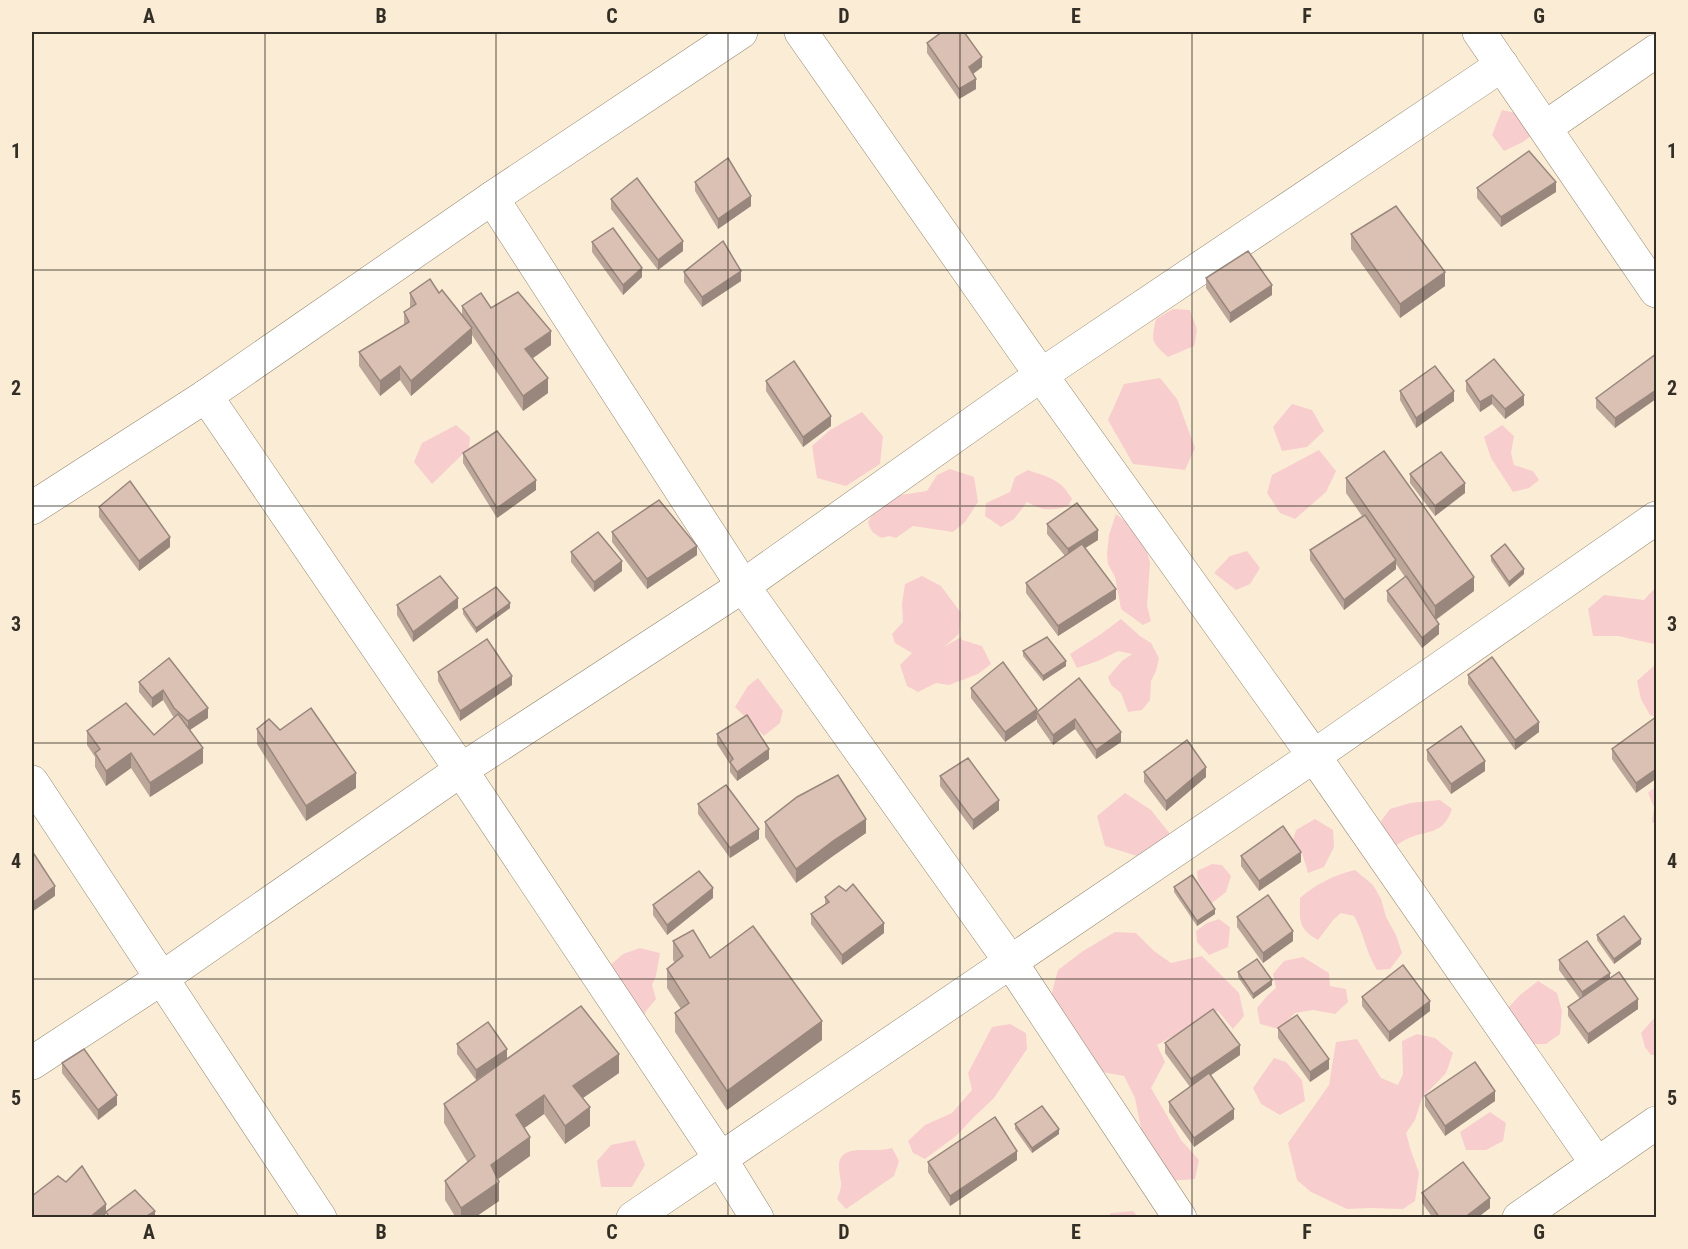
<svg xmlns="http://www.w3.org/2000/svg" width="1688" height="1249" font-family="'Roboto Condensed',sans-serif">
  <rect width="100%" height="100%" fill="#fbedd5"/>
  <g fill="#f8cdce">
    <path d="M1502 110 1525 115 1532 135 1523 142 1504 151 1492 135Z"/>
    <path d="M1173 309 1190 310 1197 330 1194 346 1168 357C1151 342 1151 341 1156 319Z"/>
    <path d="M1160 378 1177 399 1195 448 1185 470 1133 464 1108 420 1124 384Z"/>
    <path d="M1292 404 1312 410 1324 431 1307 447 1282 451 1273 427Z"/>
    <path d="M862 412 883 436 880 464 846 486 817 478 812 446 830 430Z"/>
    <path d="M456 425 470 437 469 448 432 484 414 462 422 443Z"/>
    <path d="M1502 425 1514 436 1511 453 1514 465 1533 471 1539 480 1529 488 1513 492 1491 458 1484 437Z"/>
    <path d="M1319 450 1336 471 1326 492 1295 519 1280 513 1267 493 1272 475Z"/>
    <path d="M950 469 974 477 978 502 965 522 953 532 913 526 896 538 889 536 882 538C874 534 870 531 868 522L875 510 893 496 927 491 937 475Z"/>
    <path d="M1028 470C1048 477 1061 479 1072 499L1068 506C1051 511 1043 511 1027 502L1014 519 1001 527 985 516 986 503 1010 492 1015 477Z"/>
    <path d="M1116 514 1143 536 1150 563 1147 606 1151 621 1143 625 1121 609 1115 577 1108 564 1107 554 1109 535Z"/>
    <path d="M1247 551 1260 568 1250 584 1236 590 1214 573 1230 556Z"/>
    <path d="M922 576 941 586 961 613 959 634 944 647 961 637 962 640 982 646 991 664 978 674 949 685 936 683 918 692 907 686 900 665 912 653 895 643 892 634 903 622 902 604 905 584Z"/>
    <path d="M1656 583V661L1654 644 1618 636H1593L1588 609 1604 595 1644 600 1656 587Z"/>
    <path d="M1121 619 1140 636 1151 643 1159 658 1156 671 1151 681 1150 700 1142 710 1128 712 1121 693 1111 685 1108 677 1122 661 1132 654 1118 651 1098 661 1077 668 1070 654 1101 634Z"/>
    <path d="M1656 664V717L1650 715 1641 699 1637 681Z"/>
    <path d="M758 678 783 711 780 723 764 736 735 707 748 686Z"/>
    <path d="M1656 786V825L1652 822 1654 807 1648 793Z"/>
    <path d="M1125 793 1151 810 1170 834 1150 860 1105 846 1097 816Z"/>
    <path d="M1440 800 1452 809C1442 836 1430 829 1409 838 1404 840 1400 843 1395 846L1383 831 1381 821 1390 809 1410 803Z"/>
    <path d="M1315 819 1333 830 1334 847 1324 867 1308 873 1303 856 1293 840 1296 830Z"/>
    <path d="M1212 864 1222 865 1231 876 1226 892 1212 903 1198 881 1197 871Z"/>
    <path d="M1355 870 1373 885 1381 899 1386 917 1396 935 1402 953 1390 969 1377 970C1366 953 1364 933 1354 916L1341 913 1333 920 1318 940C1297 928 1300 920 1300 898 1316 884 1334 875 1355 870Z"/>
    <path d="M1219 919 1230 927 1228 947 1209 955 1197 942 1196 931 1207 923Z"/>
    <path d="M1115 932 1136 933 1154 951 1171 963 1202 956 1239 993 1244 1016 1233 1029 1218 1011 1199 1018 1181 1032 1157 1045 1165 1062 1151 1088 1181 1140 1199 1160 1195 1179 1168 1181 1146 1153 1135 1098 1124 1076 1102 1072 1051 996 1058 970 1083 951Z"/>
    <path d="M640 948 660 953 656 976 652 985 656 999 646 1011 642 1023 607 968 623 954Z"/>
    <path d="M1303 957 1329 973 1330 986 1346 989 1348 1002 1335 1014 1313 1010 1295 1013 1279 1029 1260 1024 1257 1008 1267 996 1276 988 1273 974 1284 961Z"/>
    <path d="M1538 981 1557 993 1562 1011 1560 1034 1546 1044H1531L1508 1008 1520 995Z"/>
    <path d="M1656 1016V1055H1651L1645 1047 1641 1033Z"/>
    <path d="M1010 1024 1026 1033 1027 1049 994 1098 973 1118 956 1136 925 1159 913 1153 908 1141 925 1125 952 1113 972 1090 968 1073 992 1027Z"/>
    <path d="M1417 1034 1435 1038 1453 1053 1446 1073 1422 1098 1415 1120 1406 1133 1411 1151 1419 1173 1415 1201 1403 1209 1371 1208 1347 1209 1311 1192 1297 1180 1288 1143 1329 1085 1336 1042 1357 1039 1381 1078 1398 1085 1403 1074 1402 1041Z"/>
    <path d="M1274 1058 1286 1062 1302 1080 1305 1101 1280 1115 1261 1104 1253 1088Z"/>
    <path d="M1490 1112 1506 1123 1503 1141 1486 1150H1466L1460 1132Z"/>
    <path d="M635 1140 645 1165 632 1187H601L597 1161 611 1145Z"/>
    <path d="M892 1148 899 1161 894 1176 846 1209 837 1199C845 1181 839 1183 839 1166 839 1145 865 1151 878 1150 883 1150 888 1149 892 1148Z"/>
    <path d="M1133 1211 1138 1217H1108L1111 1213Z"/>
  </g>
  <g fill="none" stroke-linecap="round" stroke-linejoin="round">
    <defs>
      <g id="minor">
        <path d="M801 32 1041 375 1314 756 1597 1164"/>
        <path d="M1479 32 1656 291"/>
        <path d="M492 198 743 586 1010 961 1180 1218"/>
        <path d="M206 396 461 770 720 1158 757 1218"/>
        <path d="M32 508 206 396 492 198 741 32"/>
        <path d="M32 782 320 1218"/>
        <path d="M32 1063 162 978 461 770 743 586 1041 375 1502 65"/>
        <path d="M633 1218 1314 756 1656 518"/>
        <path d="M1519 1218 1656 1123"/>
      </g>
      <path id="tertiary" d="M1546 127 1656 51"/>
    </defs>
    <use href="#minor" stroke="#948872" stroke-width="34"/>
    <use href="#tertiary" stroke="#948872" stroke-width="34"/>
    <use href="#minor" stroke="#fff" stroke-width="33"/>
    <use href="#tertiary" stroke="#fff" stroke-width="33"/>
  </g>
  <g fill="#bca69a">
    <path d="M927 43 982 67 973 74 976 89 959 99 927 53Z"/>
    <path d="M695 182 751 206 718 229 695 191Z"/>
    <path d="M1477 188 1556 192 1501 227 1477 198Z"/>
    <path d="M611 199 683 251 658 270 611 209Z"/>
    <path d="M1351 234 1445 286 1400 318 1351 249Z"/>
    <path d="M592 242 642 277 623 295 592 252Z"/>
    <path d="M684 272 741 281 702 307 684 282Z"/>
    <path d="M1206 278 1272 295 1230 323 1206 288Z"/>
    <path d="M410 293H439L462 316V306L491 308 551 345 532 358 548 393 523 411 472 335V343L411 396 400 380 380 396 359 366V352L404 325V312L410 308Z"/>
    <path d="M1656 354 1615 428 1596 408V398Z"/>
    <path d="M766 381 831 426 803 447 766 391Z"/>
    <path d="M1466 381 1524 405 1505 419 1492 404 1480 412 1466 391Z"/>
    <path d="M1400 391 1454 401 1416 428 1400 400Z"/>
    <path d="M463 453 536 490 497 518 463 463Z"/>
    <path d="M1410 474 1465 493 1435 516 1410 483Z"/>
    <path d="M1346 478 1474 591 1436 620 1439 634 1422 648 1387 601V591L1405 577 1396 564V569L1344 610 1310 560V550L1362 516 1346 493Z"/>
    <path d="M99 507 170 547 139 571 99 517Z"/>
    <path d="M1047 524 1098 540 1085 548 1116 599 1058 636 1026 593V583L1065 556 1047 534Z"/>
    <path d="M612 532 697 555 647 589 612 542Z"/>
    <path d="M571 552 622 571 594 592 571 562Z"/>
    <path d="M1491 556 1524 574 1509 587 1491 561Z"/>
    <path d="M397 605 458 608 413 642 397 615Z"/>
    <path d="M510 608 476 633 463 614V609Z"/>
    <path d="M1023 651 1066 666 1043 681 1023 656Z"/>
    <path d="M169 658 208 718 190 730 203 763 150 797 131 768 106 786 95 767V757L87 745V731L154 735 174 718 163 700 152 708 139 692V682Z"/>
    <path d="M438 672 512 685 460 721 438 681Z"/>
    <path d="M1468 675 1539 732 1515 750 1468 684Z"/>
    <path d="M1079 678 1121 742 1096 759 1075 729 1053 745 1037 722V712Z"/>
    <path d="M971 688 1037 719 1005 742 971 698Z"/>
    <path d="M1656 717 1636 793 1612 759V749Z"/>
    <path d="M257 729 280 730 356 788 306 821 257 744Z"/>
    <path d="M717 734 769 759 737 781 730 772V764L717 744Z"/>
    <path d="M1427 750 1485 771 1451 794 1427 760Z"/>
    <path d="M1144 772 1206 777 1166 811 1144 782Z"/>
    <path d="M940 776 999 810 973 830 940 786Z"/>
    <path d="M698 804 759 839 730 858 698 814Z"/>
    <path d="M765 822 866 833 833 856 796 883 765 837Z"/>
    <path d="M1241 856 1301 862 1259 891 1241 866Z"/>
    <path d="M1174 887 1215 914 1197 926 1174 892Z"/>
    <path d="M825 897 884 933 842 965 811 924V914L825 904Z"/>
    <path d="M713 898 667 935 653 915V905Z"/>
    <path d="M1237 917 1293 941 1263 963 1237 927Z"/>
    <path d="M1597 935 1641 944 1614 964 1597 940Z"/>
    <path d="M673 941 710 958 822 1040 727 1110 675 1032V1013L681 1009 667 988V969L675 963 673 960Z"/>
    <path d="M1559 960 1610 978 1638 1009 1588 1044 1568 1016V1007L1580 999 1559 970Z"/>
    <path d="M1238 972 1272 985 1253 999 1238 977Z"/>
    <path d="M1362 997 1430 1011 1389 1042 1362 1006Z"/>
    <path d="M1278 1028 1329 1069 1310 1082 1278 1038Z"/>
    <path d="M1165 1043 1240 1055 1210 1075 1234 1119 1194 1147 1169 1112V1102L1190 1087 1165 1053Z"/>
    <path d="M457 1044 507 1059 476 1080 457 1054Z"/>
    <path d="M62 1063 117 1105 98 1120 62 1073Z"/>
    <path d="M619 1073 582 1098 590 1126 565 1144 544 1114 524 1128 530 1156 498 1179 499 1201 474 1218H456L445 1200V1181L468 1163 444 1123V1104Z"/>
    <path d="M1425 1096 1495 1101 1445 1136 1425 1106Z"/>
    <path d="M1015 1124 1059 1134 1032 1153 1015 1129Z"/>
    <path d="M1017 1160 950 1206 928 1172V1162Z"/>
    <path d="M1422 1193 1490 1208 1477 1218H1433L1422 1203Z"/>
  </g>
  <g fill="#99877d">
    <path d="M982 57V67L969 77V67Z"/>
    <path d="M976 79V89L959 99V89Z"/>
    <path d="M1556 182V192L1501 227V217Z"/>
    <path d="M751 196V206L718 229V219Z"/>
    <path d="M683 241V251L658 270V260Z"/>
    <path d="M642 268V277L623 295V285Z"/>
    <path d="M741 271V281L702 307V297Z"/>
    <path d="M1445 272V286L1400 318V304Z"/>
    <path d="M1272 285V295L1230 323V313Z"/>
    <path d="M472 328V343L411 396V381Z"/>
    <path d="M551 331V345L525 364V349Z"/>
    <path d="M400 366V380L380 396V381Z"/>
    <path d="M548 378V393L523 411V396Z"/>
    <path d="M1656 390V399L1615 428V418Z"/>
    <path d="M1454 391V401L1416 428V418Z"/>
    <path d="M1492 395V404L1480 412V402Z"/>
    <path d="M1524 395V405L1505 419V409Z"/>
    <path d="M831 416V426L803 447V437Z"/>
    <path d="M536 480V490L497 518V508Z"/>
    <path d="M1465 483V493L1435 516V506Z"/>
    <path d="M1098 530V540L1068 559V549Z"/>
    <path d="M170 537V547L139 571V561Z"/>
    <path d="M697 546V555L647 589V579Z"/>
    <path d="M1396 560V569L1344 610V600Z"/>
    <path d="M622 561V571L594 592V582Z"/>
    <path d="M1524 569V574L1509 587V582Z"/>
    <path d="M1474 577V591L1435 620V606Z"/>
    <path d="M1116 589V599L1058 636V626Z"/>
    <path d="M458 598V608L413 642V632Z"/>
    <path d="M510 603V608L476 633V628Z"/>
    <path d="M1439 624V634L1422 648V638Z"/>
    <path d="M1066 661V666L1043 681V676Z"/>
    <path d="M512 676V685L460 721V711Z"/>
    <path d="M163 690V700L152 708V698Z"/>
    <path d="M208 708V718L188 731V721Z"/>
    <path d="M1037 709V719L1005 742V732Z"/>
    <path d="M1075 719V729L1053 745V735Z"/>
    <path d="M1539 722V732L1515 750V740Z"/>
    <path d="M1121 732V742L1096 759V750Z"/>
    <path d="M203 748V763L150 797V783Z"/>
    <path d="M769 749V759L737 781V772Z"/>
    <path d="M131 753V768L106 786V771Z"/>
    <path d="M1485 761V771L1451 794V784Z"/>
    <path d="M1206 767V777L1166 811V801Z"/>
    <path d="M1656 769V779L1636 793V783Z"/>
    <path d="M356 773V788L306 821V806Z"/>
    <path d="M999 800V810L973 830V820Z"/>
    <path d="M866 819V833L833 856 796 883V869L833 841Z"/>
    <path d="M759 829V839L730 858V848Z"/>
    <path d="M1301 852V862L1259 891V881Z"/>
    <path d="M55 886V896L32 912V903Z"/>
    <path d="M713 888V898L667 935V925Z"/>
    <path d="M1215 909V914L1197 926V921Z"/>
    <path d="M884 923V933L842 965V955Z"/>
    <path d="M1293 931V941L1263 963V953Z"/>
    <path d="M1641 939V944L1614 964V959Z"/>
    <path d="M1610 973V982L1582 1002V992Z"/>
    <path d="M1272 980V985L1253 999V994Z"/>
    <path d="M1638 999V1009L1588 1044V1034Z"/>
    <path d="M1430 1001V1011L1389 1042V1032Z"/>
    <path d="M822 1021V1040L727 1110V1091Z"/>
    <path d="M1240 1045V1055L1191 1089V1079Z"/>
    <path d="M507 1049V1059L476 1080V1070Z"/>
    <path d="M619 1054V1073L573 1105V1086Z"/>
    <path d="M1329 1059V1069L1310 1082V1072Z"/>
    <path d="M1495 1091V1101L1445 1136V1126Z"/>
    <path d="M117 1095V1105L98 1120V1110Z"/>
    <path d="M544 1095V1114L516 1134V1115Z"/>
    <path d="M590 1107V1126L565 1144V1126Z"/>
    <path d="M1234 1109V1119L1194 1147V1138Z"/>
    <path d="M1059 1129V1134L1032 1153V1148Z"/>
    <path d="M530 1137V1156L491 1184V1165Z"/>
    <path d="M1017 1151V1160L950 1206V1196Z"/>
    <path d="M499 1182V1201L474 1218H461V1208Z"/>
    <path d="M1490 1198V1208L1477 1218H1464Z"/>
    <path d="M106 1204V1214L102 1218H89Z"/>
    <path d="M155 1211V1216L152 1218H144Z"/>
  </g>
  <g fill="#dbc1b3" stroke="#99877d" stroke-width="1.5">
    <path d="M942 32H964L982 57 969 67 976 79 959 89 927 43Z"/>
    <path d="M1529 151 1556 182 1501 217 1477 188Z"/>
    <path d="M728 158 751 196 718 219 695 182Z"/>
    <path d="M637 178 683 241 658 260 611 199Z"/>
    <path d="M1396 206 1445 272 1400 304 1351 234Z"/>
    <path d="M613 228 642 268 623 285 592 242Z"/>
    <path d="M723 241 741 271 702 297 684 272Z"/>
    <path d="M1248 251 1272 285 1230 313 1206 278Z"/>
    <path d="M430 279 439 293 442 290 472 328 411 381 400 366 380 381 359 352 409 322 404 312 416 304 410 293Z"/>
    <path d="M518 292 551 331 525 349 548 378 523 396 462 306 481 293 491 308Z"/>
    <path d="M1656 354V390L1615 418 1596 398Z"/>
    <path d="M1494 359 1524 395 1505 409 1492 395 1480 402 1466 381Z"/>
    <path d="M794 361 831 416 803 437 766 381Z"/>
    <path d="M1435 366 1454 391 1416 418 1400 391Z"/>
    <path d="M497 431 536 480 497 508 463 453Z"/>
    <path d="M1384 451 1474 577 1435 606 1346 478Z"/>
    <path d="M1441 452 1465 483 1435 506 1410 474Z"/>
    <path d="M130 481 170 537 139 561 99 507Z"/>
    <path d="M659 500 697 546 647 579 612 532Z"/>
    <path d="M1077 503 1098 530 1068 549 1047 524Z"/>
    <path d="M1365 515 1396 560 1344 600 1310 550Z"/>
    <path d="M598 532 622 561 594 582 571 552Z"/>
    <path d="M1082 544 1116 589 1058 626 1026 583Z"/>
    <path d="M1505 544 1524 569 1509 582 1491 556Z"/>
    <path d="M440 576 458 598 413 632 397 605Z"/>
    <path d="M1406 576 1439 624 1422 638 1387 591Z"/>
    <path d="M496 587 510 603 476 628 463 609Z"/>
    <path d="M1047 637 1066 661 1043 676 1023 651Z"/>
    <path d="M487 639 512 676 460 711 438 672Z"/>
    <path d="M1492 657 1539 722 1515 740 1468 675Z"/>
    <path d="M169 658 208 708 188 721 174 708 163 690 152 698 139 682Z"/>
    <path d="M1003 662 1037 709 1005 732 971 688Z"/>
    <path d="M1079 678 1121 732 1096 750 1075 719 1053 735 1037 712Z"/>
    <path d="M126 703 154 735 178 714 203 748 150 783 131 753 106 771 95 753 100 749 87 731Z"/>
    <path d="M311 708 356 773 306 806 257 729 269 719 280 730Z"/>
    <path d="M747 715 769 749 737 772 730 762 733 759 717 734Z"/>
    <path d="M1656 717V769L1636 783 1612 749Z"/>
    <path d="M1461 726 1485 761 1451 784 1427 750Z"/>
    <path d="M1187 740 1206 767 1166 801 1144 772Z"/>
    <path d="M968 758 999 800 973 820 940 776Z"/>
    <path d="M838 775 866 819 833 841 796 869 765 822 797 797Z"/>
    <path d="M726 785 759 829 730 848 698 804Z"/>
    <path d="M1283 826 1301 852 1259 881 1241 856Z"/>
    <path d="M32 851 55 886 32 903Z"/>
    <path d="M699 871 713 888 667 925 653 905Z"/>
    <path d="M1192 875 1215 909 1197 921 1174 887Z"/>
    <path d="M853 884 884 923 842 955 811 914 829 902 825 897 839 886 846 891Z"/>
    <path d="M1268 895 1293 931 1263 953 1237 917Z"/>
    <path d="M1624 916 1641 939 1614 959 1597 935Z"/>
    <path d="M753 926 822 1021 727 1091 675 1013 689 1003 667 969 683 956 673 941 693 930 710 958Z"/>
    <path d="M1587 941 1610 973 1582 992 1559 960Z"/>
    <path d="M1257 959 1272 980 1253 994 1238 972Z"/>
    <path d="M1403 965 1430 1001 1389 1032 1362 997Z"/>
    <path d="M1619 972 1638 999 1588 1034 1568 1007Z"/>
    <path d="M581 1006 619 1054 573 1086 590 1107 565 1126 544 1095 516 1115 530 1137 491 1165 499 1182 461 1208 445 1181 475 1156 444 1104Z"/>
    <path d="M1213 1009 1240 1045 1191 1079 1165 1043Z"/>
    <path d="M1297 1015 1329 1059 1310 1072 1278 1028Z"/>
    <path d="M488 1022 507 1049 476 1070 457 1044Z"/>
    <path d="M84 1049 117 1095 98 1110 62 1063Z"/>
    <path d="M1475 1062 1495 1091 1445 1126 1425 1096Z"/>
    <path d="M1209 1073 1234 1109 1194 1138 1169 1102Z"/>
    <path d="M1042 1106 1059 1129 1032 1148 1015 1124Z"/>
    <path d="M995 1117 1017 1151 950 1196 928 1162Z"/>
    <path d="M1463 1162 1490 1198 1464 1218H1440L1422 1193Z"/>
    <path d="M82 1166 106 1204 89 1218H32V1196L58 1176 66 1182Z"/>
    <path d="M135 1190 155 1211 144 1218H110L106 1212Z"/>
  </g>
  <path fill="none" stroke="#342f26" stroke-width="1.5" stroke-opacity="0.55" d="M265 32V1218M496 32V1218M728 32V1218M960 32V1218M1192 32V1218M1423 32V1218M32 270H1656M32 506H1656M32 743H1656M32 979H1656"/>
  <rect width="1688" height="1249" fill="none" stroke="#fbedd5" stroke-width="66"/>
  <rect x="33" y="33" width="1622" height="1183" fill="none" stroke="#342f26" stroke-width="2"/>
  <g font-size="20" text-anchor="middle" font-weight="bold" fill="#342f26">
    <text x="149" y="23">A</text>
    <text x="381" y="23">B</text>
    <text x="612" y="23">C</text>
    <text x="844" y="23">D</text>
    <text x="1076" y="23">E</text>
    <text x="1307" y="23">F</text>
    <text x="1539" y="23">G</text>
    <text x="16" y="158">1</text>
    <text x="1672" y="158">1</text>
    <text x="16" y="395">2</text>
    <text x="1672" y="395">2</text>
    <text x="16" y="631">3</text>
    <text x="1672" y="631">3</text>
    <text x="16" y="868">4</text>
    <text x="1672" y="868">4</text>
    <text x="16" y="1105">5</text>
    <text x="1672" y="1105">5</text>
    <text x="149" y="1239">A</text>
    <text x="381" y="1239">B</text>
    <text x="612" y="1239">C</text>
    <text x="844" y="1239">D</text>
    <text x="1076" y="1239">E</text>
    <text x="1307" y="1239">F</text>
    <text x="1539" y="1239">G</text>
  </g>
</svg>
